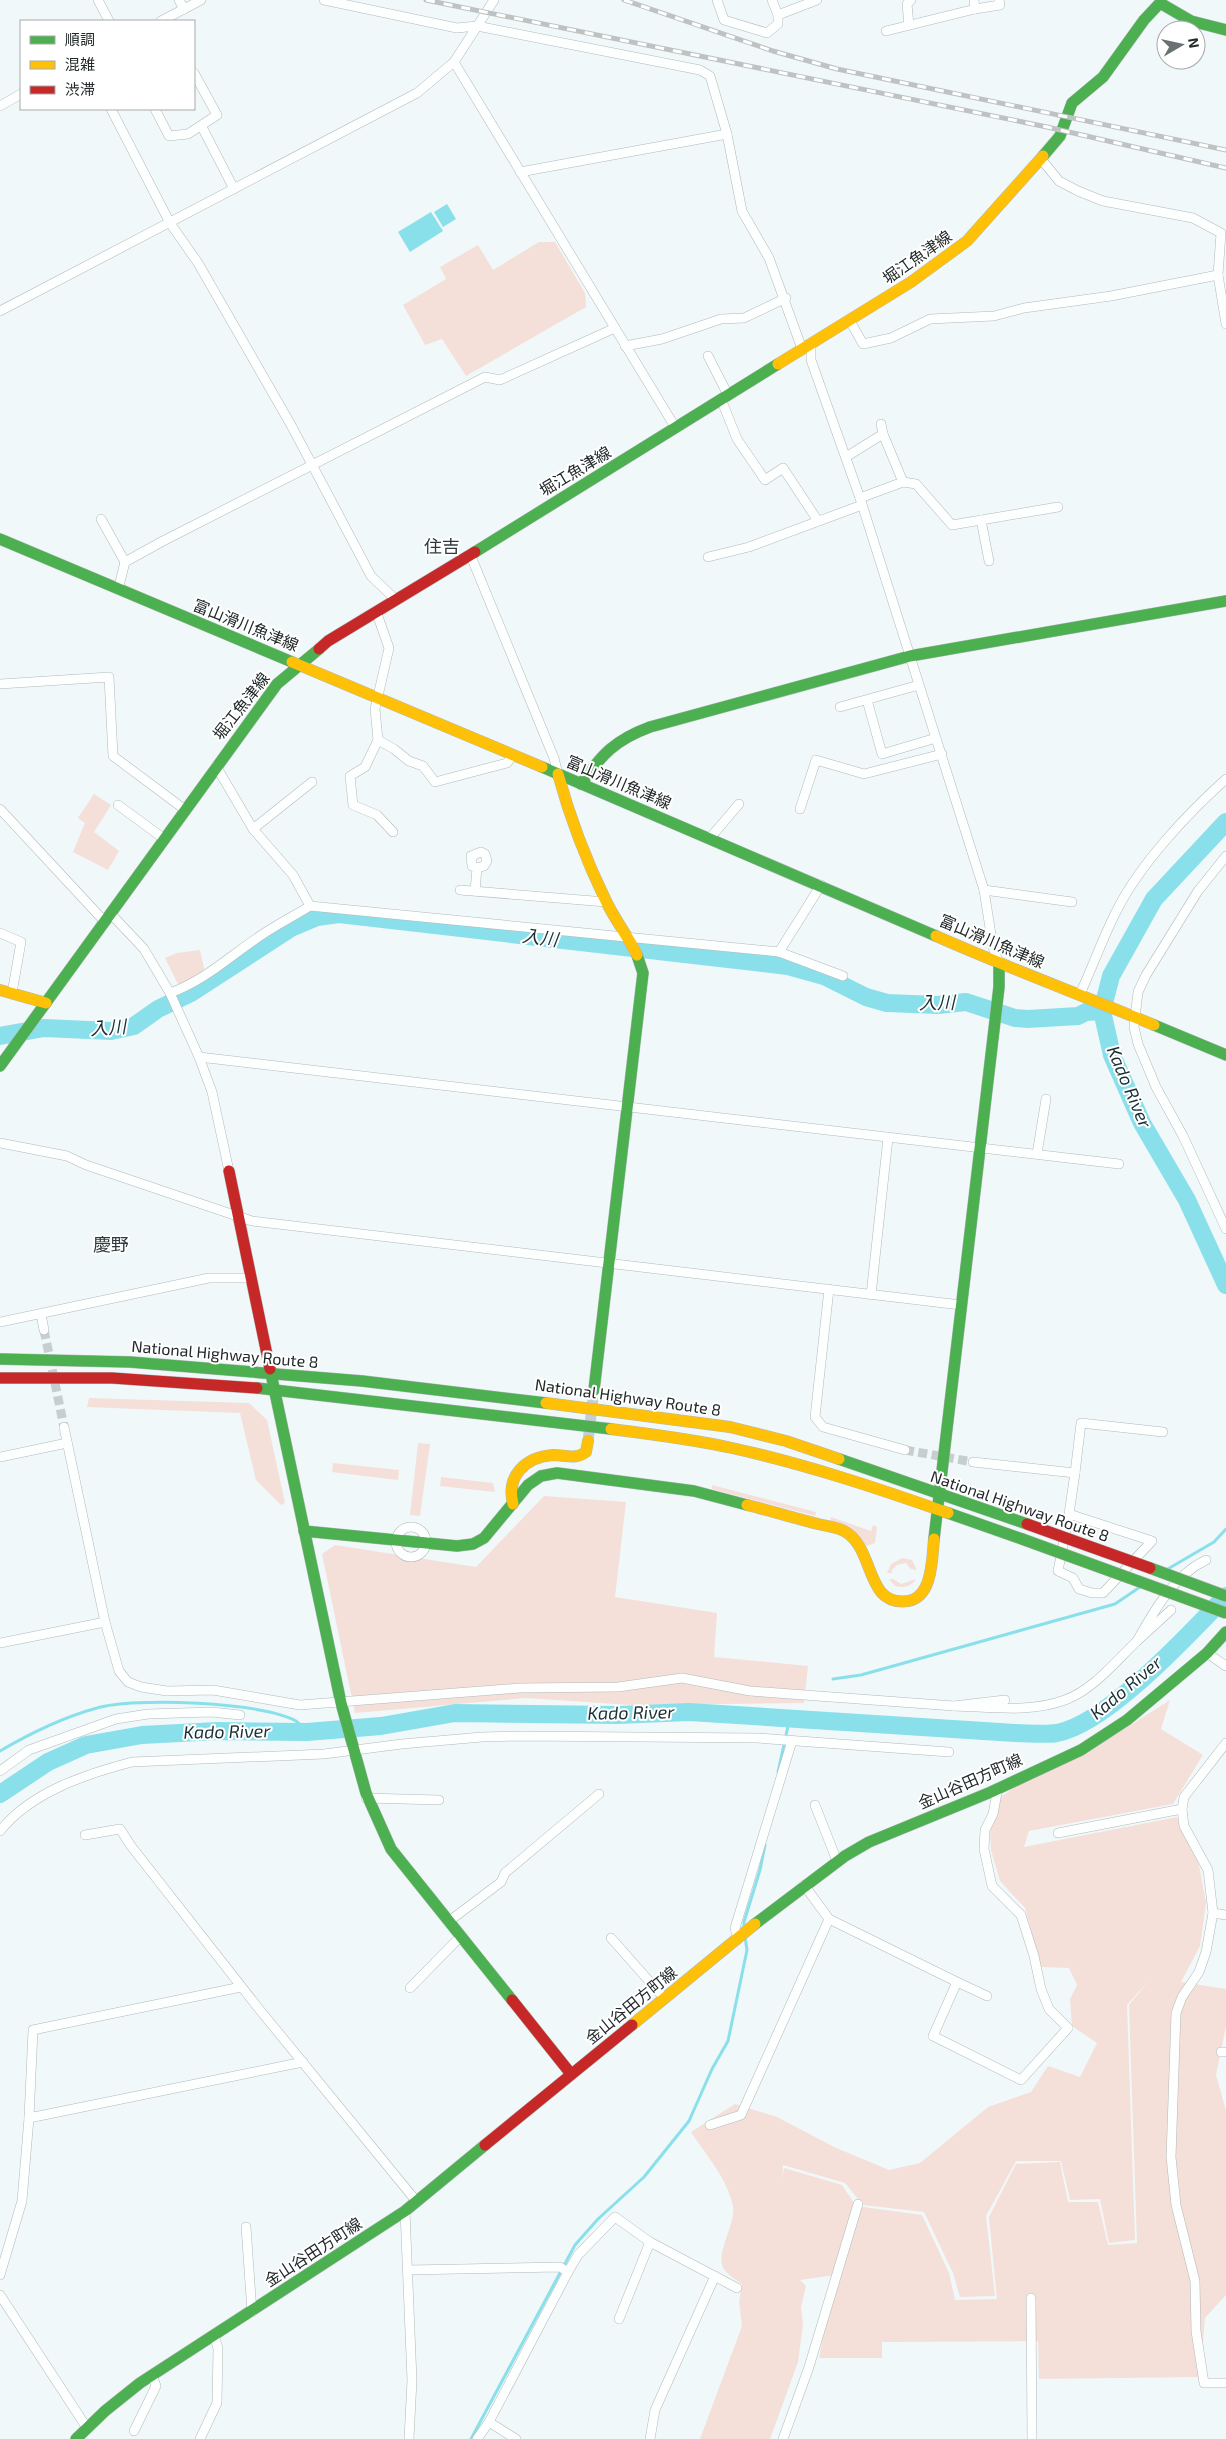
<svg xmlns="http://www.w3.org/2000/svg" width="1226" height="2439" font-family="'Exo 2','Noto Sans JP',sans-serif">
  <rect width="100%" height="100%" fill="#f0f8fa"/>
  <g fill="#f5dfd9" fill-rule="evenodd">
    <path d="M539 242H555L585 293 586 307 466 376 442 339 425 345 403 305 446 279 440 267 478 245 493 270Z"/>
    <path d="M94 794 111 805 94 832 119 851 108 870 73 852 85 823 78 818Z"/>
    <path d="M200 950 205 973 183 986 178 984 165 958 177 953Z"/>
    <path d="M89 1398 249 1403 267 1420 285 1503 281 1505 256 1480 240 1413 87 1407Z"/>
    <path d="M418 1443 430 1444 420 1516 410 1515Z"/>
    <path d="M333 1463 399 1470 398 1480 332 1472Z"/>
    <path d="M441 1477 493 1483 495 1492 440 1486Z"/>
    <path d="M712 1485 816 1512 815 1516 712 1489Z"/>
    <path d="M544 1496 626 1502 615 1597 717 1613 714 1657 808 1666 804 1703 630 1705 526 1698 355 1713 322 1554 335 1545 476 1567Z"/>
    <path d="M831 1517 871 1531 873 1525 877 1527 875 1543 867 1546 853 1531 830 1521Z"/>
    <path d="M902 1558 912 1560 917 1570 911 1569 906 1563 897 1565 892 1570V1573H887L891 1564Z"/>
    <path d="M889 1579H893L901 1584 916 1579C911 1587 904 1588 895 1586Z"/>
    <path d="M1170 1700 1161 1729 1203 1755 1173 1804 1029 1831 1024 1847 1177 1817 1199 1865 1206 1903 1200 1946 1181 1982 1226 1989V2026L1216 2075 1226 2111V2295L1205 2318 1200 2377 1039 2379 1038 2341 882 2342V2358H819L835 2275 800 2280 806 2286 801 2307 803 2325 798 2362 770 2439H700L742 2326 739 2302 742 2284C736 2280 728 2275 724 2269 714 2255 736 2225 733 2206 727 2178 706 2155 691 2132L735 2104 777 2117 834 2147 889 2170 920 2163 988 2107 1031 2092 1048 2066 1080 2077 1097 2043 1072 2026 1070 1999 1077 1985 1069 1968 1041 1967 1025 1908 1000 1881 991 1850 990 1828 1001 1797 1025 1780 1087 1753ZM1149 1980 1129 2005 1137 2243 1108 2245 1098 2202H1068L1060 2162 1016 2164 989 2217 997 2299 955 2300 949 2273 922 2215 856 2206 842 2185 784 2168 782 2179 783 2165 845 2183 863 2205 924 2212 953 2273 960 2297 995 2296 986 2216 1016 2161H1061L1070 2200 1100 2199 1109 2243 1135 2240 1127 2005Z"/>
  </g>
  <g fill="#8ae0ea">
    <path d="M447 204 456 219 443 227 434 212Z"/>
    <path d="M431 212 443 231 410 252 398 232Z"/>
  </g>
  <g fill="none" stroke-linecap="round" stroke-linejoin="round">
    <g stroke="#8ae0ea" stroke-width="3">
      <path d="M1166 1570 1214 1542 1226 1529"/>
      <path d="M833 1679 861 1675 1115 1604 1140 1587"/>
      <path d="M0 1751C29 1734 64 1717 97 1708 133 1697 264 1702 296 1721 300 1724 304 1729 307 1732"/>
      <path d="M778 1772 790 1717"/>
      <path d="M744 1928V1922L760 1870 765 1845"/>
      <path d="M471 2439 575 2245 598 2219 644 2177 689 2121 712 2069 728 2041 747 1950 745 1937"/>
    </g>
    <g stroke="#8ae0ea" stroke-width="18">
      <path d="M1226 822 1154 899 1111 976 1102 1011 1112 1055 1142 1123 1187 1200 1226 1285"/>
      <path d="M0 1036 44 1028 111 1031 134 1026 158 1009 191 993 291 928 317 917 339 914 788 966 824 976 866 997 887 1003 938 1005 966 1002 1015 1018 1028 1019 1078 1016 1086 1012 1102 1011"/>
      <path d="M0 1794 48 1762 86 1745 142 1735 218 1731 307 1732 381 1726 455 1713 618 1715 689 1712 1015 1733C1028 1733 1044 1735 1057 1733 1107 1724 1189 1634 1226 1596"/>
    </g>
    <g stroke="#c7ced0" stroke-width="9" stroke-dasharray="9 4.5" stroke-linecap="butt">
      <path d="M44 1330 64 1427"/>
      <path d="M905 1450 973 1462"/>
    </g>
    <path stroke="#c7ced0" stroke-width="11" stroke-dasharray="11 5.5" stroke-linecap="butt" d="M588 1441 594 1390"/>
    <defs>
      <g id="street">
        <path d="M98 0 109 21"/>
        <path d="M179 0 184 9"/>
        <path d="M324 0 457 28 477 26 700 70 710 76 727 134 742 211 769 258 802 349"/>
        <path d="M717 0 724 20 767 33 778 24V15L817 0"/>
        <path d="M772 0 778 15"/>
        <path d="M975 9 1000 5 999 0"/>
        <path d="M161 21 201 0"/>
        <path d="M909 25 907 4 911 0"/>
        <path d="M886 31 975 9 974 0"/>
        <path d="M454 62 675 427"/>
        <path d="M0 106 21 94"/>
        <path d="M111 109 170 223 198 263 291 425 371 576 395 599"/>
        <path d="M155 109 169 136 188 134 217 115 194 73"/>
        <path d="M202 127 234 189"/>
        <path d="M1041 159 1059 181 1078 191 1103 201 1193 218 1221 233 1218 275 1226 324"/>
        <path d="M520 172 727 134"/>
        <path d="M0 311 417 93 454 62 494 0"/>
        <path d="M850 321 863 344 891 338 930 319 994 316 1024 308 1111 296 1218 275"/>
        <path d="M811 344V360L860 498 984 890 993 947 999 964"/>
        <path d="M625 346 662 339 721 319 744 318 786 298"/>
        <path d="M708 356 728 395"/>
        <path d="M721 399 737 439 765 480 783 468 818 521"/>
        <path d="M883 434 903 482"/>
        <path d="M846 457 883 434 881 424"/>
        <path d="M860 498 903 482 916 484 952 525 1058 507"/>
        <path d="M101 519 125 562"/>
        <path d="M981 520 989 561"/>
        <path d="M470 554 554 758 558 774"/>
        <path d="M708 557 749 547 862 505"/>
        <path d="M118 590 125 562 163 541 485 377 500 380 615 328"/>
        <path d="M376 611 389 648 375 709 378 740 394 749 409 761 423 766 435 782 507 763 513 755"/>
        <path d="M0 684 109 677 113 756 184 809"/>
        <path d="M867 700 882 754 936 738"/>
        <path d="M840 707 919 685"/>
        <path d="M378 740 365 767 350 776 353 805 377 815 393 832"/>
        <path d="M216 766 253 829 293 875 310 906"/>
        <path d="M118 805 163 838"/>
        <path d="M0 809 105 922"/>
        <path d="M800 809 816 760 864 774 942 754"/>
        <path d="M253 829 312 782"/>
        <path d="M710 838 739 804"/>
        <path d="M1226 856 1198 891 1146 975 1138 992 1134 1027 1138 1044 1156 1087 1183 1136 1226 1229"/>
        <path d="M460 890 606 902"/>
        <path d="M984 890 1072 902"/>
        <path d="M475 891 477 868 484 866 487 861 485 854 481 852 471 856 472 866 477 868"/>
        <path d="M111 914 144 949 170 993 199 1057 212 1092 229 1171"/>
        <path d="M0 933 21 942 12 993"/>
        <path d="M779 952 843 976"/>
        <path d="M170 993C204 981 230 956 260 936 276 925 294 916 310 906L779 952 821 885"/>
        <path d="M1080 994C1093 966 1103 937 1117 910 1140 864 1188 813 1226 779"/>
        <path d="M199 1057 1119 1164"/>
        <path d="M0 1143 67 1156 86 1165 252 1221 961 1305"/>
        <path d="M1037 1154 1046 1099"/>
        <path d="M829 1289 815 1417 823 1427 905 1450"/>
        <path d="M871 1295 888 1138"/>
        <path d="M41 1314 44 1330"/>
        <path d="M0 1322 209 1278H250"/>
        <path d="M64 1427 105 1622 119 1671 128 1682 141 1687 167 1691 213 1690 300 1705 520 1688 618 1687 682 1678 750 1691 954 1706"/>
        <path d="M0 1457 67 1443"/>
        <path d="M973 1462 1075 1473 1081 1423 1163 1432"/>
        <path d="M1069 1514 1058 1571 1073 1578 1079 1589 1092 1593H1103L1152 1541 1069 1514 1075 1473"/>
        <circle cx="411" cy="1542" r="15"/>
        <path d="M1171 1610 1137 1641C1154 1611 1174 1575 1206 1560"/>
        <path d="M0 1643 105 1622"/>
        <path d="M1207 1653 1226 1666"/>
        <path d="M1005 1700 954 1706C991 1707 1030 1713 1065 1700 1093 1690 1116 1661 1137 1641"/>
        <path d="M1226 1743 1184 1797 1182 1809 1184 1826 1208 1870 1213 1913 1206 1952 1199 1972 1182 1997 1176 2013 1171 2157 1176 2205 1195 2281 1196 2331 1204 2383H1226"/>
        <path d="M0 1771 29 1750 116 1719 148 1714 211 1712 240 1715"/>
        <path d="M366 1798 439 1800"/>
        <path d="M815 1805 837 1861"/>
        <path d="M0 1831C31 1792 86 1774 132 1762L324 1754 402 1744 482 1737 521 1736 757 1738 949 1752"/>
        <path d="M1058 1833 1182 1809"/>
        <path d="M85 1835 120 1829 131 1846 259 2009 417 2202"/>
        <path d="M804 1885 829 1919 957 1982"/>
        <path d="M1213 1913 1226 1915"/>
        <path d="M448 1922 501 1882 505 1873 599 1794"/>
        <path d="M611 1938 665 1999"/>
        <path d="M738 1939 735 1928 792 1741"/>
        <path d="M241 1987 33 2030 29 2118 303 2062"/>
        <path d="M410 1988 460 1937"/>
        <path d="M987 1996 957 1982 933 2036 1021 2080 1068 2028 1049 2009 1041 1989 1034 1956 1021 1915 992 1886 984 1849 985 1830 993 1814 998 1788"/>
        <path d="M1221 2052H1226"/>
        <path d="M710 2125 741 2115 829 1919"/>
        <path d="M405 2211 412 2380 409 2439"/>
        <path d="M246 2227 252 2312"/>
        <path d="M650 2242 737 2288"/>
        <path d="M408 2270 560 2267 568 2272"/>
        <path d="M0 2275 22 2201 29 2118"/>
        <path d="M0 2295 87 2428"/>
        <path d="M1031 2298 1032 2439"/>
        <path d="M489 2422 516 2439"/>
        <path d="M134 2431 156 2386 152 2375"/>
        <path d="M200 2439 217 2403 218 2348 214 2336"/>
        <path d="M477 2439 489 2422 568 2272 578 2255 615 2217 650 2242 619 2319"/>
        <path d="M650 2439 655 2410 715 2276"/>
        <path d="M783 2439 809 2367 858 2204"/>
      </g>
      <g id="fast">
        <path d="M1043 156 1060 136 1072 103 1103 77 1144 20 1160 3 1191 21 1226 30"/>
        <path d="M0 539 292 662"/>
        <path d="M475 552 778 364"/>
        <path d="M542 767 936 936"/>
        <path d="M581 784C602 754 615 740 650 727L910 656 1226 601"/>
        <path d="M1154 1025 1226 1055"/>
        <path d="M0 1066 277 684 319 649"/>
        <path d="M0 1359 130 1362 362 1381 546 1403"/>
        <path d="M270 1369 341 1703 366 1793 391 1849 512 2000"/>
        <path d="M257 1388 611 1429"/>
        <path d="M594 1390 643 973 637 955"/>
        <path d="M839 1459 1027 1524"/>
        <path d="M948 1513 1022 1539"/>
        <path d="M304 1531 457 1546 473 1544 484 1538 528 1485 541 1476 557 1473 694 1491 747 1505"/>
        <path d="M934 1539 999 987V964"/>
        <path d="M755 1924 845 1856 869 1842 991 1792 1081 1750 1127 1720 1207 1653 1226 1632"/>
        <path d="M76 2439 105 2411 140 2383 405 2211 485 2145"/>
      </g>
      <g id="slow">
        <path d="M778 364 911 282 967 241 1043 156"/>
        <path d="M292 662 542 767"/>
        <path d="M558 774C570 818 586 860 606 901 615 920 628 936 637 955"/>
        <path d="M936 936C1008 968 1082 995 1154 1025"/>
        <path d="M0 990 46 1003"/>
        <path d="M546 1403 730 1427 786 1441 839 1459"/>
        <path d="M611 1429C651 1434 692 1439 732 1448 805 1464 877 1488 948 1513"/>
        <path d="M513 1504C506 1476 525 1457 553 1455 565 1455 575 1460 586 1452L588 1441"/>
        <path d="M747 1505C771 1511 794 1518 818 1524 826 1526 837 1527 844 1531 876 1548 864 1607 908 1601 933 1597 932 1558 934 1539"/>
        <path d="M632 2025 755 1924"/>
      </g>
      <g id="jam">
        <path d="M319 649 328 641 475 552"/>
        <path d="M229 1171 270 1369"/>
        <path d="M0 1378H112L257 1388"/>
        <path d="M512 2000 571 2074"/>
        <path d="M485 2145 632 2025"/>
      </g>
    </defs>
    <use href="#street" stroke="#b2b9ba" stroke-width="10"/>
    <use href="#fast" stroke="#b2b9ba" stroke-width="12"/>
    <use href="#slow" stroke="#b2b9ba" stroke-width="12"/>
    <use href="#jam" stroke="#b2b9ba" stroke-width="12"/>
    <use href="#street" stroke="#fdfefe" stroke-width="9"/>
    <use href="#fast" stroke="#4caf50" stroke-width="11"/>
    <use href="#slow" stroke="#ffc107" stroke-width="11"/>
    <use href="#jam" stroke="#c62828" stroke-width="11"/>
    <defs>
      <g id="rail">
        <path d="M426 0 1047 127 1226 168"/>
        <path d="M624 0 773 51 837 69 1226 150"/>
      </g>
    </defs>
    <use href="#rail" stroke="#bfc2c2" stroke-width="5"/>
    <use href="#rail" stroke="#fff" stroke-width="3" stroke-dasharray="9" stroke-linecap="butt"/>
    <defs>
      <g id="fast-bridge">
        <path d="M1022 1539 1226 1613"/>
        <path d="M1150 1568 1226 1596"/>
      </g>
      <path id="jam-bridge" d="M1027 1524 1150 1568"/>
    </defs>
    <use href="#fast-bridge" stroke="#bab0ae" stroke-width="12" stroke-linecap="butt"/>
    <use href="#jam-bridge" stroke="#bab0ae" stroke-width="12" stroke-linecap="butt"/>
    <use href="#fast-bridge" stroke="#4caf50" stroke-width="11"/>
    <use href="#jam-bridge" stroke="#c62828" stroke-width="11"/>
  </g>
  <g text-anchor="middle" stroke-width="4" stroke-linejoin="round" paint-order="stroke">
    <g font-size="16" fill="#222829" stroke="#fff">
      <text transform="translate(917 257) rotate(-35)" y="6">堀江魚津線</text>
      <text transform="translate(575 471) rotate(-31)" y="6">堀江魚津線</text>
      <text transform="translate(246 625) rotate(22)" y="6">富山滑川魚津線</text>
      <text transform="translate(241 706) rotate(-52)" y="6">堀江魚津線</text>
      <text transform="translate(619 782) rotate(23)" y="6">富山滑川魚津線</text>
      <text transform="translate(992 941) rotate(23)" y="6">富山滑川魚津線</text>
      <text transform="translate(225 1354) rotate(5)" y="6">National Highway Route 8</text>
      <text transform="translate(628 1397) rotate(8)" y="6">National Highway Route 8</text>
      <text transform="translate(1020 1506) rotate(19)" y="6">National Highway Route 8</text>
      <text transform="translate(970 1781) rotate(-24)" y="6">金山谷田方町線</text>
      <text transform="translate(631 2005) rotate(-39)" y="6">金山谷田方町線</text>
      <text transform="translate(313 2252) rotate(-33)" y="6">金山谷田方町線</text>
    </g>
    <g font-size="18" fill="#2e3a3c" stroke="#fff">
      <text x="442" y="553">住吉</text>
      <text x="111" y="1251">慶野</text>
    </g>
    <g font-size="18" font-style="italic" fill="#1a2f32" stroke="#fff">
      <text transform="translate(540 938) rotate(7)" y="6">入川</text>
      <text transform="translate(937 1003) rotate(-1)" y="6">入川</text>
      <text transform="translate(108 1028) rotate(-4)" y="6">入川</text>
      <text transform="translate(1129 1087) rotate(67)" y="6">Kado River</text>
      <text transform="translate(1126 1688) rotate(-40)" y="6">Kado River</text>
      <text transform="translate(631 1713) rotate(-1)" y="6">Kado River</text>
      <text transform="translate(227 1732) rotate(-1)" y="6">Kado River</text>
    </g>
  </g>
  <rect x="20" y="20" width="175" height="90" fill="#ffffff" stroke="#a7a9a9"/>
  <rect x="30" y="36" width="25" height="8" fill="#4caf50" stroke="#a7a9a9"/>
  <text x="65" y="45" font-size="15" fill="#222829">順調</text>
  <rect x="30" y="61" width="25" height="8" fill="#ffc107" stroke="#a7a9a9"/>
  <text x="65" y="70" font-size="15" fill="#222829">混雑</text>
  <rect x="30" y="86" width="25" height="8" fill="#c62828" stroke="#a7a9a9"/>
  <text x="65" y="95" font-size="15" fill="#222829">渋滞</text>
  <g transform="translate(1181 45) rotate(81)"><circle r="24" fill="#ffffff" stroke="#a7a9a9"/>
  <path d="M0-4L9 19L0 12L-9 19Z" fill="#6a7172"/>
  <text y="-8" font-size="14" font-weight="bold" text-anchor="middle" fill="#222829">N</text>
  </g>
</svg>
